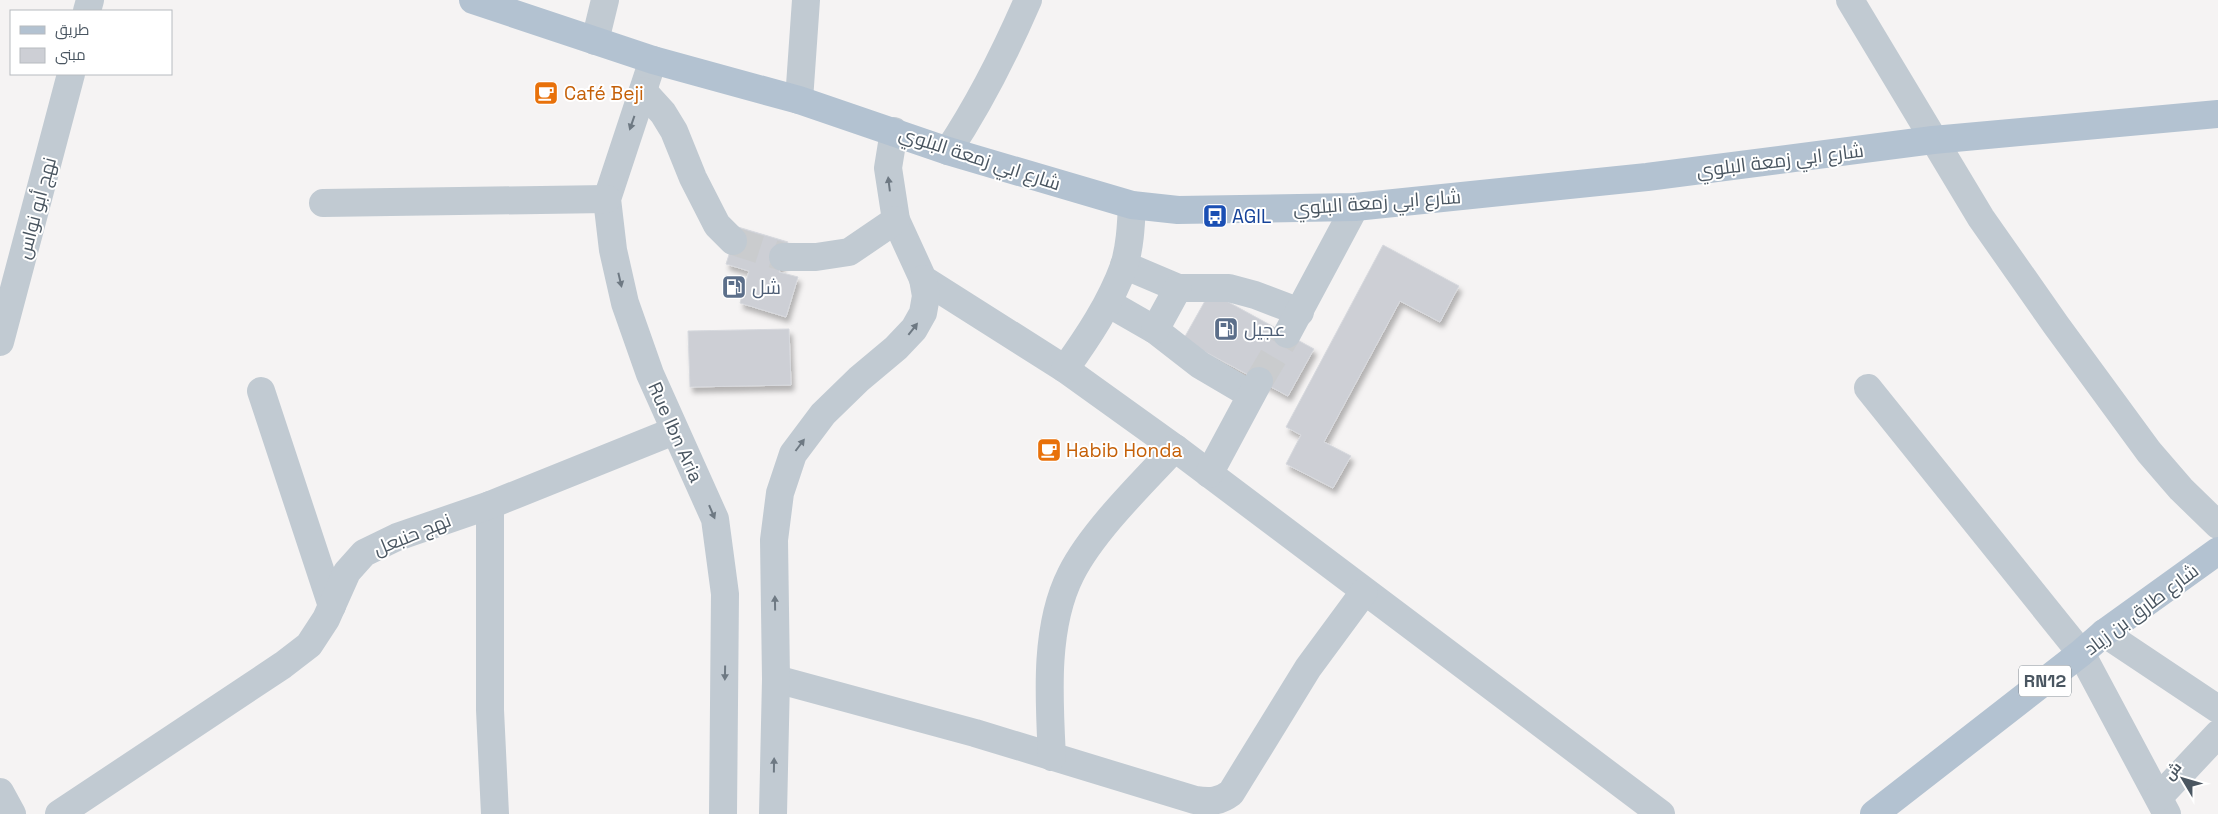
<svg xmlns="http://www.w3.org/2000/svg" width="2218" height="814" font-family="'Space Grotesk',Cairo,sans-serif">
  <defs>
    <filter id="shadow"><feDropShadow dx="3" dy="5.5" stdDeviation="2.5" flood-color="#0004"/></filter>
  </defs>
  <rect width="100%" height="100%" fill="#f5f3f3"/>
  <g fill="#cdcfd5" stroke="#d7d9de" filter="url(#shadow)">
    <path d="M738 227 788 242 779 272 798 277 786 317 740 303 749 271 726 264Z"/>
    <path d="M1383 245 1459 286 1440 322 1400 301 1324 442 1351 456 1333 488 1286 464 1301 435 1286 427Z"/>
    <path d="M1210 292 1314 349 1288 396 1183 340Z"/>
    <path d="M789 329 791 385 690 387 688 331Z"/>
  </g>
  <g fill="none" stroke-linecap="round" stroke-linejoin="round">
    <g stroke="#caccce" stroke-width="28" stroke-dasharray="28 14" stroke-linecap="butt">
      <path d="M733 241 783 257"/>
      <path d="M1259 381 1287 334"/>
    </g>
    <g stroke="#c1cad2" stroke-width="28">
      <path d="M1850 0 1981 218 2056 325 2149 452 2181 489 2218 525"/>
      <path d="M87 11 90 0"/>
      <path d="M595 41 605 0"/>
      <path d="M653 60 607 199 613 250 625 303 650 374 715 519 725 594 723 814"/>
      <path d="M643 91 663 113 674 131 693 178 717 225 733 241"/>
      <path d="M799 100 806 0"/>
      <path d="M894 131 888 168 896 220 923 279 1065 369 1175 448 1661 814"/>
      <path d="M948 151C980 103 1005 53 1028 0"/>
      <path d="M323 203 607 199"/>
      <path d="M783 257H816L849 252 896 220"/>
      <path d="M1124 265 1178 288H1229L1255 295 1300 312"/>
      <path d="M1108 303 1155 330 1200 365 1251 395"/>
      <path d="M1155 330 1178 288"/>
      <path d="M1287 334 1355 207"/>
      <path d="M0 342 71 74"/>
      <path d="M1065 369C1088 337 1110 304 1124 266 1130 247 1131 225 1132 205"/>
      <path d="M1868 388 2081 653 2167 814"/>
      <path d="M261 391 332 606"/>
      <path d="M1209 474 1259 381"/>
      <path d="M490 505V710L495 814"/>
      <path d="M2104 633 2218 709"/>
      <path d="M776 679 975 733 1195 800C1210 802 1219 802 1231 793L1308 668 1364 592"/>
      <path d="M1052 757C1049 699 1044 627 1071 574 1092 532 1142 483 1175 448"/>
      <path d="M0 792 12 814"/>
      <path d="M2159 797 2218 734"/>
      <path d="M59 814 283 665 309 645 326 619 347 572 364 553 397 537 490 505 674 431"/>
      <path d="M773 814 776 679 774 540 780 493 793 454 823 414 859 379 896 348 914 329 923 313 926 296 923 279"/>
    </g>
    <g stroke="#b3c2d1" stroke-width="28">
      <path d="M473 0 653 60 799 100 948 151 1132 205 1178 210 1355 207 1647 177 1933 140 2218 114"/>
      <path d="M1874 814 2081 653 2104 633 2218 551"/>
    </g>
  </g>
  <defs><path id="oneway-solid" d="M-6-.8H1V-3.2L6.5 0L1 3.2V.8H-6Z" transform="scale(1.25)"/></defs>
  <g fill="#6e7983">
    <use href="#oneway-solid" transform="translate(632 123) rotate(109)"/>
    <use href="#oneway-solid" transform="translate(889 184) rotate(-97)"/>
    <use href="#oneway-solid" transform="translate(620 280) rotate(77)"/>
    <use href="#oneway-solid" transform="translate(913 329) rotate(-52)"/>
    <use href="#oneway-solid" transform="translate(800 445) rotate(-53)"/>
    <use href="#oneway-solid" transform="translate(712 512) rotate(67)"/>
    <use href="#oneway-solid" transform="translate(775 603) rotate(-91)"/>
    <use href="#oneway-solid" transform="translate(725 673) rotate(91)"/>
    <use href="#oneway-solid" transform="translate(774 765) rotate(-89)"/>
  </g>
  <defs>
    <symbol id="cafe-square" viewBox="-11 -11 22 22"><rect x="-9" y="-9" width="18" height="18" rx="4" fill="#e8710a" stroke="#fff"/><path d="M-5.5-4.5H6V0H3Q3 3.5 0 3.5H-2.5Q-5.5 3.5-5.5 0ZM3-3.2v2h1.7v-2ZM-6 4.5H4V6H-6Z" fill="#fff"/></symbol>
    <symbol id="bus-square" viewBox="-11 -11 22 22"><rect x="-9" y="-9" width="18" height="18" rx="4" fill="#1a4fb4" stroke="#fff"/><path d="M-5-6H5V4H4V6H2V4H-2V6H-4V4H-5ZM-3.5-4V0h7V-4ZM-3.5 1.2v1.5H-2V1.2ZM2 1.2v1.5H3.5V1.2Z" fill="#fff"/></symbol>
    <symbol id="fuel-square" viewBox="-11 -11 22 22"><rect x="-9" y="-9" width="18" height="18" rx="4" fill="#5c6f8a" stroke="#fff"/><path d="M-5.5-6h7V0h2V4h1.3V-2.5L3-4.5l.8-.8L6-3V5H2.5V1h-1V6h-7ZM-4.2-4.7v3.2H.2V-4.7Z" fill="#fff"/></symbol>
  </defs>
  <g fill-rule="evenodd">
    <use href="#cafe-square" x="532" y="79" width="28" height="28"/>
    <use href="#bus-square" x="1201" y="202" width="28" height="28"/>
    <use href="#fuel-square" x="720" y="273" width="28" height="28"/>
    <use href="#fuel-square" x="1212" y="315" width="28" height="28"/>
    <use href="#cafe-square" x="1035" y="436" width="28" height="28"/>
  </g>
  <g text-anchor="middle" stroke-width="4" stroke-linejoin="round" paint-order="stroke">
    <rect fill="#fff" stroke="#808990" stroke-width="1" x="2019" y="665.5" width="52" height="31" rx="4"/>
    <g font-size="18" font-weight="bold" fill="#4a5661">
      <text x="2045" y="687">RN12</text>
    </g>
    <g font-size="19" fill="#c56008" stroke="#fff" text-anchor="start">
      <text x="564" y="100">Café Beji</text>
      <text x="1066" y="457">Habib Honda</text>
    </g>
    <g font-size="19" fill="#4a5661" stroke="#fff">
      <text transform="translate(980 158) rotate(18)" y="7">شارع ابي زمعة البلوي</text>
      <text transform="translate(1780 160) rotate(-7)" y="7">شارع ابي زمعة البلوي</text>
      <text transform="translate(1377 202) rotate(-4)" y="7">شارع ابي زمعة البلوي</text>
      <text transform="translate(36 208) rotate(-75)" y="7">نهج أبو نواس</text>
      <text transform="translate(676 432) rotate(66)" y="7">Rue Ibn Aria</text>
      <text transform="translate(412 534) rotate(-22)" y="7">نهج حنبعل</text>
      <text transform="translate(2141 609) rotate(-37)" y="7">شارع طارق بن زياد</text>
    </g>
    <g font-size="19" fill="#164399" stroke="#fff" text-anchor="start">
      <text x="1232" y="223">AGIL</text>
    </g>
    <g font-size="19" fill="#4e5e75" stroke="#fff" text-anchor="start">
      <text x="752" y="294">شل</text>
      <text x="1244" y="336">عجيل</text>
    </g>
  </g>
  <rect x="10" y="10" width="162" height="65" fill="#ffffff" stroke="#b7bbc0"/>
  <rect x="20" y="26" width="25" height="8" fill="#b3c2d1" stroke="#b7bbc0"/>
  <text x="55" y="35" font-size="15" fill="#4a5661">طريق</text>
  <rect x="20" y="48" width="25" height="15" fill="#cdcfd5" stroke="#b7bbc0"/>
  <text x="55" y="60" font-size="15" fill="#4a5661">مبنى</text>
  <g transform="translate(2183 779) rotate(308)" stroke="#ffffff" stroke-width="4" paint-order="stroke">
  <path d="M0-4L9 19L0 12L-9 19Z" fill="#4a5661"/>
  <text y="-8" font-size="14" font-weight="bold" text-anchor="middle" fill="#4a5661">ش</text>
  </g>
</svg>
